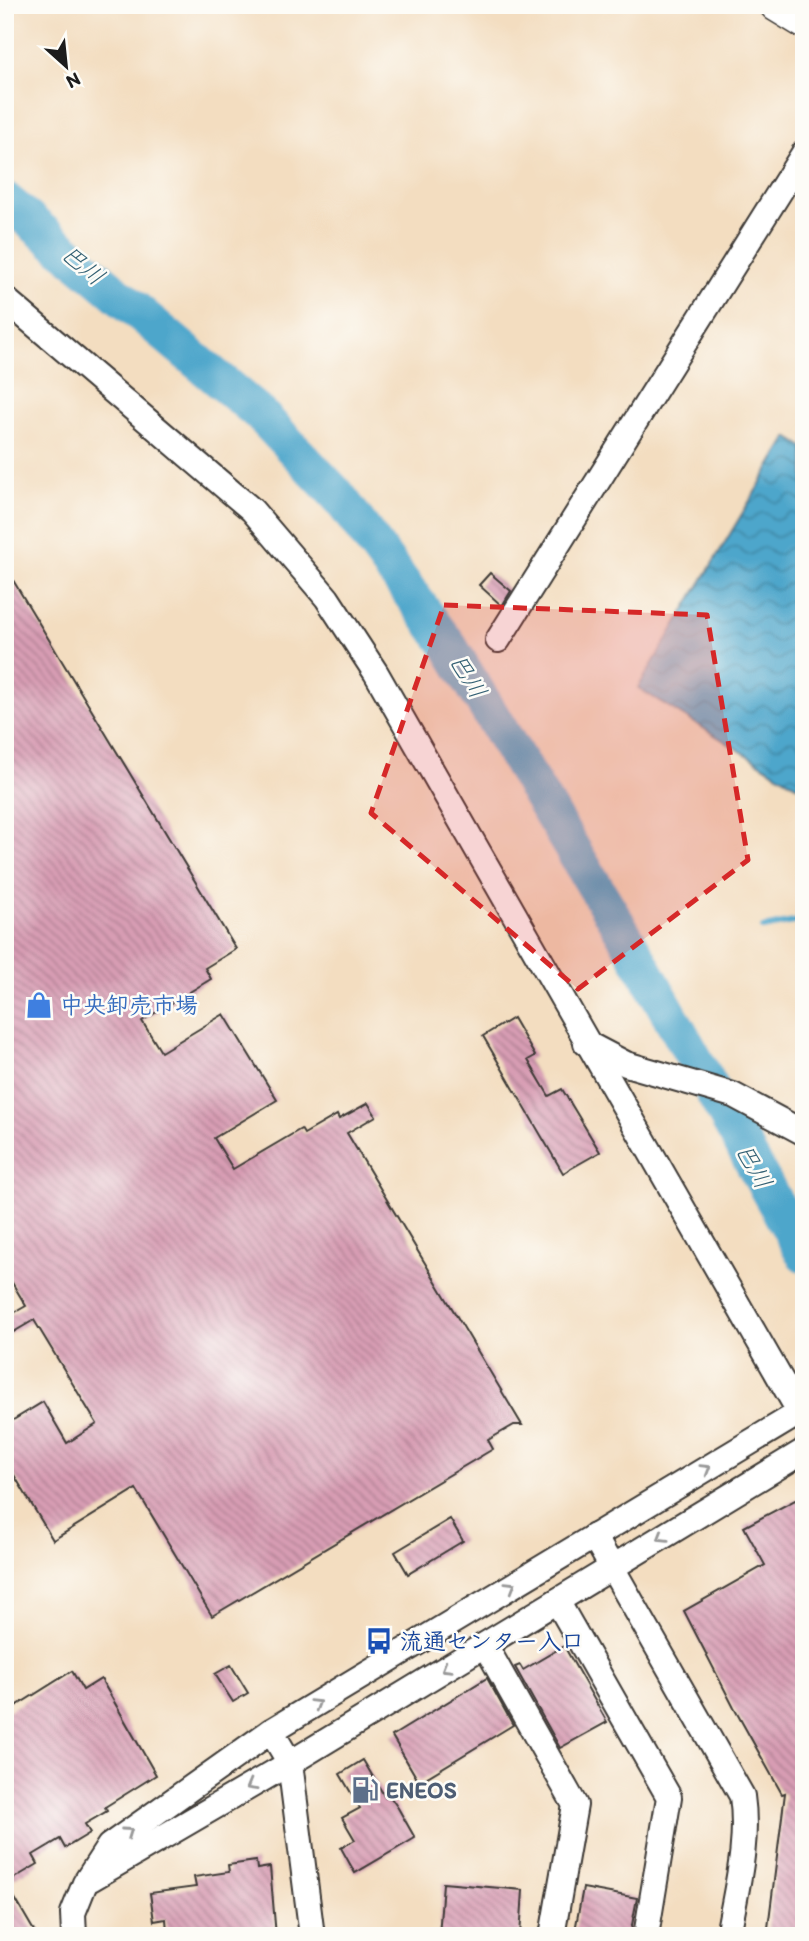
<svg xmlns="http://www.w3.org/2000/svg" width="809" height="1941" font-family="Itim,'Klee One',sans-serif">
  <defs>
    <pattern id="water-waves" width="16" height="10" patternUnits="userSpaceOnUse" patternTransform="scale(1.75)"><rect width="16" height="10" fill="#4da6cb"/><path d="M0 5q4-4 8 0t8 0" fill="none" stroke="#3f86a4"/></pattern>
    <pattern id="building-back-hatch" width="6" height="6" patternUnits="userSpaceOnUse" patternTransform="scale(1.75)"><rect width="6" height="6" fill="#d89db4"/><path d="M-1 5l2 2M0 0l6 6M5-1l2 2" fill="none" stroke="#ae7f92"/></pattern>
  </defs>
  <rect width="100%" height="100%" fill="#fdfcf7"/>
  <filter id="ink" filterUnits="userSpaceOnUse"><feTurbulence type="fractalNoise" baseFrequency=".0143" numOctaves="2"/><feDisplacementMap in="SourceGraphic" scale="14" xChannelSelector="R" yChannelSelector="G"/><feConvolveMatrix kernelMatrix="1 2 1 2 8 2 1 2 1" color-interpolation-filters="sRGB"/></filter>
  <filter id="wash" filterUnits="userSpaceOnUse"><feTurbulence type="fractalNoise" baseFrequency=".00686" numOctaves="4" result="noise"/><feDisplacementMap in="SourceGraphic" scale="28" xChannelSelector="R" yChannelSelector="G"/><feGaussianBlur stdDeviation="1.57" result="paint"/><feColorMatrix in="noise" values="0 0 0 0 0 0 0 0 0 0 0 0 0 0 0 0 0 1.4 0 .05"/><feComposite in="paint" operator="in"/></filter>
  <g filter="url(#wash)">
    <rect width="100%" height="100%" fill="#f3ddc0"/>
    <path fill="url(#water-waves)" stroke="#346174" stroke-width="2" d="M788 437 804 447V790L638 688Z"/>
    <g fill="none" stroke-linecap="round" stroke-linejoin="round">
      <path stroke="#4da6cb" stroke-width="6" d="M763 928 804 920"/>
      <path stroke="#4da6cb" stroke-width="37" d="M5 200 260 414 339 497 450 647 634 951 804 1254"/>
    </g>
    <g id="blocks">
      <g fill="url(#building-back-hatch)">
        <path d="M5 567 236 949 205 968 211 979 142 1021 161 1052 224 1014 277 1100 214 1138 233 1169 301 1129 304 1134 337 1115 339 1119 368 1103 376 1116 347 1133 522 1425H514L488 1440 493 1449 212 1616 136 1489 53 1540 5 1460V1425L43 1402 67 1443 97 1424 34 1320 5 1337V1318L26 1306 5 1271Z"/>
        <path d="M490 573 511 591 502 606 479 585Z"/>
        <path d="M513 1018 535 1056 528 1060 549 1096 562 1089 600 1152 563 1173 483 1036Z"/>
        <path d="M795 1500 804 1503V1936H767L785 1793 782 1794 734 1708 684 1611 765 1565 744 1527Z"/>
        <path d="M450 1519 463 1541 408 1574 395 1552Z"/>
        <path d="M564 1646 607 1722 560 1748 515 1667 520 1665 523 1670Z"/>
        <path d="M231 1665 248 1693 233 1702 215 1674Z"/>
        <path d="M72 1671 83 1690 101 1679 156 1775 105 1807 107 1811 85 1824 90 1833 65 1848 60 1839 33 1855 38 1864 6 1883 37 1936H5V1713Z"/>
        <path d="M487 1678 513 1725 419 1782 392 1736Z"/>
        <path d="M363 1760 385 1797 389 1795 398 1808 415 1838 355 1873 341 1848 355 1840 342 1818 360 1808 340 1774Z"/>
        <path d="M256 1861 257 1869 270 1867 276 1936H173L172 1930 167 1931 166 1919 154 1921 150 1893 196 1887 194 1877 229 1872 228 1865Z"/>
        <path d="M443 1883 523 1890 520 1936H439Z"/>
        <path d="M583 1888 637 1898 630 1936H574Z"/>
      </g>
    </g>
  </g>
  <g filter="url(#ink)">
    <use href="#blocks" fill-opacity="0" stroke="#3c3935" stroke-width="2"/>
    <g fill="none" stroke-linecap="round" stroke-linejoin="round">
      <defs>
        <g id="minor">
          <path d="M5 299 252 510 327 598 376 673 804 1420"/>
          <path d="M498 640 804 153"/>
          <path d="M586 1043 626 1064 733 1095 804 1133"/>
          <path d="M594 1536 742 1796C749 1844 736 1889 728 1936"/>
          <path d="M557 1601 669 1797 646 1936"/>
          <path d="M485 1645 575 1805 552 1936"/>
          <path d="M271 1731 290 1763 312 1936"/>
          <path d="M91 1879 290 1763 804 1451"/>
          <path d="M74 1936 73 1913 85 1883 109 1846 271 1731 804 1410"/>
        </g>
        <path id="major" d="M776 5 804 22"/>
      </defs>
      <use href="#minor" stroke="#3c3935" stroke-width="28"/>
      <use href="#major" stroke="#3c3935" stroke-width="35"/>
      <use href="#minor" stroke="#fff" stroke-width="24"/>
      <use href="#major" stroke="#fff" stroke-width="32"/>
    </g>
    <defs><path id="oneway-chevron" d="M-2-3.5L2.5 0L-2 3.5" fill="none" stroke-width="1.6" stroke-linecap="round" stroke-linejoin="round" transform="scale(1.75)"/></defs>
    <g stroke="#999">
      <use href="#oneway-chevron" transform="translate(706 1469) rotate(-31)"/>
      <use href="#oneway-chevron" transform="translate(662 1537) rotate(149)"/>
      <use href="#oneway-chevron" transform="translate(511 1586) rotate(-31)"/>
      <use href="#oneway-chevron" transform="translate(446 1668) rotate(149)"/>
      <use href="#oneway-chevron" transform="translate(316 1704) rotate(-31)"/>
      <use href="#oneway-chevron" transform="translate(251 1786) rotate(150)"/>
      <use href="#oneway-chevron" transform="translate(128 1832) rotate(-35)"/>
    </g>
  </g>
  <path fill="#d62828" fill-opacity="0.2" stroke="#d62828" stroke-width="5" stroke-dasharray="14 9" stroke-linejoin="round" d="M444 605 707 615 748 860 578 989 371 813Z"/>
  <defs>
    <symbol id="shop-bare" viewBox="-9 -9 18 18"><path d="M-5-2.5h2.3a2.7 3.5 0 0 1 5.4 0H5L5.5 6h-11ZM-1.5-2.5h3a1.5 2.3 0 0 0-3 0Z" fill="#3f7fe0" stroke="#fdfcf7" stroke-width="2.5" paint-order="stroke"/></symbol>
    <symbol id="bus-bare" viewBox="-9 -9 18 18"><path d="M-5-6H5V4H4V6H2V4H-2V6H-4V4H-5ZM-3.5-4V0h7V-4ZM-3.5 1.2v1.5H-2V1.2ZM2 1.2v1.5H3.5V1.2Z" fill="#1a4fb4" stroke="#fdfcf7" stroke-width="2.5" paint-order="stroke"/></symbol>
    <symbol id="fuel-bare" viewBox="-9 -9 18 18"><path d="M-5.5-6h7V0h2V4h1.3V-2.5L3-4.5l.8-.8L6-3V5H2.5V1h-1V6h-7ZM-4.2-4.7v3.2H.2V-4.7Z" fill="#5c6f8a" stroke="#fdfcf7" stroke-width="2.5" paint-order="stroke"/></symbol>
  </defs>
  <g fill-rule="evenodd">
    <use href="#shop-bare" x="20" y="986" width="38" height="38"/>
    <use href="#bus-bare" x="360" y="1622" width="38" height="38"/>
    <use href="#fuel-bare" x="346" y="1771" width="38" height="38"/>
  </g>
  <g text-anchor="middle" stroke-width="5" stroke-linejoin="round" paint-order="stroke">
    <g font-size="23" font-weight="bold" fill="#366cbe" stroke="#fdfcf7" text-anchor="start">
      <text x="60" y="1013">中央卸売市場</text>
    </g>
    <g font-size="23" font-weight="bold" fill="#164399" stroke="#fdfcf7" text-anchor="start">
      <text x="400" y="1649">流通センター入口</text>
    </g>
    <g font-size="23" font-weight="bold" fill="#4e5e75" stroke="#fdfcf7" text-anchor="start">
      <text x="386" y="1798">ENEOS</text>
    </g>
    <g font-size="24" font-style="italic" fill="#346174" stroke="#fdfcf7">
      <text transform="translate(83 265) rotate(40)" y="8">巴川</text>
      <text transform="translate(468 676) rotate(59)" y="8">巴川</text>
      <text transform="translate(754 1166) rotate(61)" y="8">巴川</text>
    </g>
  </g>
  <rect width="809" height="1941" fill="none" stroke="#fdfcf7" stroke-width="28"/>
  <g transform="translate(66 66) rotate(153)" stroke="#fdfcf7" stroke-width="5" paint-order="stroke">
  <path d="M0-5L12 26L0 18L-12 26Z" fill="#1c1c1c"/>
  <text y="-10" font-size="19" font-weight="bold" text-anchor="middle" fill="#1c1c1c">N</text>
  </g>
</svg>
